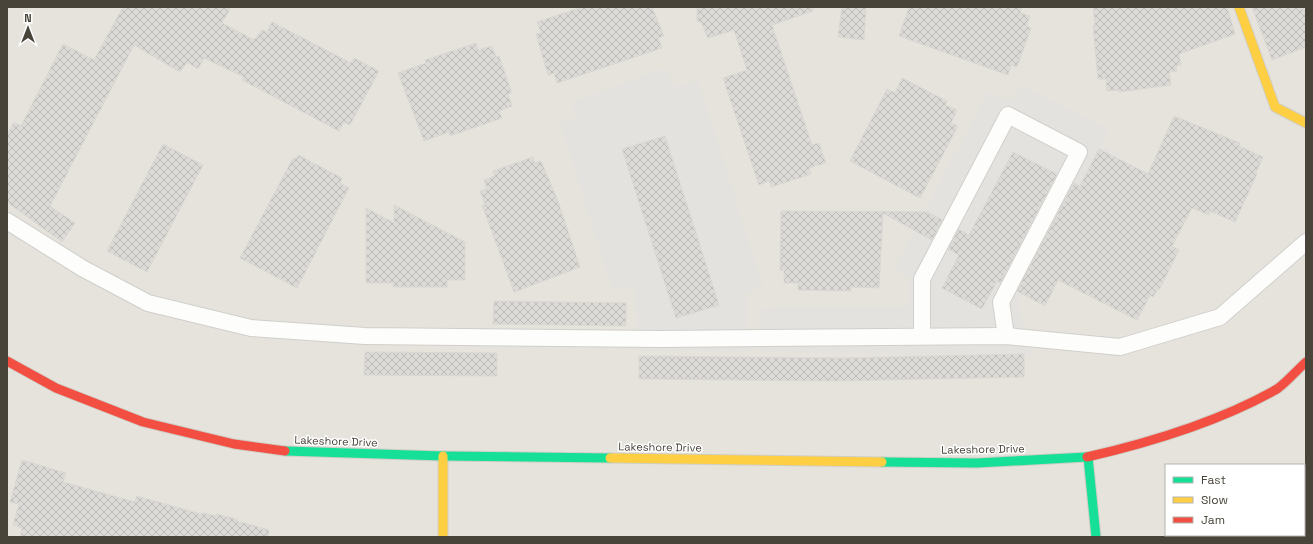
<svg xmlns="http://www.w3.org/2000/svg" width="1313" height="544" font-family="'Space Grotesk',sans-serif">
  <defs>
    <pattern id="building-cross-hatch" width="8" height="8" patternUnits="userSpaceOnUse"><rect width="8" height="8" fill="#dcdad6"/><path d="M0 0l8 8M0 8l8-8" fill="none" stroke="#bebcb8"/></pattern>
  </defs>
  <rect width="100%" height="100%" fill="#f2f1ed"/>
  <path fill="#e5e3dc" fill-rule="evenodd" d="M7 7H1306V537H7ZM1166 465H1304V535H1166Z"/>
  <g fill="#e4e2de">
    <path d="M666 68 675 87 698 80 763 287 746 294 748 352 638 351 635 287 613 291 560 123 576 117 572 102Z"/>
    <path d="M1023 86 1108 129 1100 145 1120 154 1042 302 1024 293 1017 304 1033 354 759 352 761 308 908 307 910 278 894 268 988 92 1011 101Z"/>
  </g>
  <g fill="url(#building-cross-hatch)" stroke="#dad8d3">
    <path d="M123 7H231L222 23 254 40 262 30 267 32 272 22 351 63 354 58 379 71 350 125 344 122 339 131 242 80 244 77 204 58 198 69 187 62 180 72 134 45 50 206 75 223 62 242 7 202V135L14 122 21 126 63 44 94 60Z"/>
    <path d="M583 7H652L664 36 658 38 662 48 557 83 554 73 548 75 536 34 541 33 537 22Z"/>
    <path d="M697 7H812L813 11 772 25 812 145 819 143 826 163 809 168 811 174 771 187 769 181 759 185 723 78 747 70 734 30 708 38 701 22 697 21Z"/>
    <path d="M842 7H866L864 40 838 37Z"/>
    <path d="M909 7H1022L1020 13 1030 16 1026 26 1031 28 1017 67 1011 65 1008 75 899 36Z"/>
    <path d="M1093 7H1227L1235 34 1179 54 1181 65 1176 66 1177 71 1169 72 1171 85 1119 92V90L1107 91 1106 79H1098L1093 26 1095 25Z"/>
    <path d="M1252 7H1303L1306 16V47L1272 60Z"/>
    <path d="M476 43 478 50 492 46 496 57 499 56 512 93 508 94 512 106 499 111 502 118 450 136 449 132 424 141 398 73 426 63 425 60Z"/>
    <path d="M902 78 947 101 945 105 957 110 951 123 958 126 920 198 850 161 887 89 895 93Z"/>
    <path d="M1174 116 1240 143 1239 146 1263 157 1256 173 1257 174 1235 222 1210 211 1209 215 1192 208 1172 246 1179 250 1159 290 1158 289 1153 297 1150 295 1137 320 1058 280 1045 306 1017 291 1074 183 1080 186 1099 149 1148 174Z"/>
    <path d="M665 136 719 305 676 318 622 149Z"/>
    <path d="M163 144 203 165 147 272 107 251Z"/>
    <path d="M1013 152 1057 174 1000 283 997 281 982 309 942 288 959 255 948 249 959 229 969 235Z"/>
    <path d="M298 155 342 178 340 183 349 188 297 288 240 258 293 158 295 159Z"/>
    <path d="M533 157 535 163 541 161 558 201 580 267 514 292 482 205H485L480 191 487 189 484 180 495 176 493 171Z"/>
    <path d="M394 205 465 242V280H447V287H393V283H366V208L394 223Z"/>
    <path d="M781 211 928 212 942 220 932 240 883 213 879 288 851 287V291L798 290V283H784V270H780Z"/>
    <path d="M494 301 626 303V326L493 324Z"/>
    <path d="M365 352 497 353V376L364 375Z"/>
    <path d="M1024 354V377L834 381 639 379V356L844 358Z"/>
    <path d="M22 460 66 473 63 482 135 502 137 496 201 514 204 513 215 516 216 514 237 519V521L269 530 268 537H20L22 528 13 525 19 504 10 502Z"/>
  </g>
  <g fill="none" stroke-linecap="round" stroke-linejoin="round">
    <defs>
      <g id="lane">
        <path d="M7 221 82 268 148 303 251 328 365 336 661 339 1006 336 1120 347 1220 317 1306 242"/>
        <path d="M922 336V279L1008 115 1079 152 1001 302 1006 336"/>
      </g>
      <g id="fast">
        <path d="M285 451 443 456 610 458"/>
        <path d="M1088 457 1096 537"/>
        <path d="M882 462 977 463 1087 457"/>
      </g>
      <g id="slow">
        <path d="M1239 7 1275 107 1306 123"/>
        <path d="M443 456V537"/>
        <path d="M610 458 882 462"/>
      </g>
      <g id="jam">
        <path d="M7 361 56 388 143 422 234 444 285 451"/>
        <path d="M1087 457C1152 442 1219 422 1277 389 1287 382 1297 370 1306 362"/>
      </g>
    </defs>
    <use href="#lane" stroke="#d0cfcb" stroke-width="18"/>
    <use href="#fast" stroke="#d0cec5" stroke-width="11"/>
    <use href="#slow" stroke="#d0cec5" stroke-width="11"/>
    <use href="#jam" stroke="#d0cec5" stroke-width="11"/>
    <use href="#lane" stroke="#fdfdfc" stroke-width="16"/>
    <use href="#fast" stroke="#16e098" stroke-width="9"/>
    <use href="#slow" stroke="#ffcf43" stroke-width="9"/>
    <use href="#jam" stroke="#f24e42" stroke-width="9"/>
  </g>
  <g text-anchor="middle" stroke-width="3" stroke-linejoin="round" paint-order="stroke">
    <g font-size="11" fill="#48443a" stroke="#fff">
      <text transform="translate(336 441) rotate(2)" y="4">Lakeshore Drive</text>
      <text transform="translate(660 447) rotate(1)" y="4">Lakeshore Drive</text>
      <text transform="translate(983 449) rotate(-1)" y="4">Lakeshore Drive</text>
    </g>
  </g>
  <rect width="1313" height="544" fill="none" stroke="#48443a" stroke-width="16"/>
  <rect x="1165" y="464" width="140" height="72" fill="#ffffff" stroke="#b6b4b0"/>
  <rect x="1173" y="477" width="20" height="6" fill="#16e098" stroke="#b6b4b0"/>
  <text x="1201" y="484" font-size="12" fill="#48443a">Fast</text>
  <rect x="1173" y="497" width="20" height="6" fill="#ffcf43" stroke="#b6b4b0"/>
  <text x="1201" y="504" font-size="12" fill="#48443a">Slow</text>
  <rect x="1173" y="517" width="20" height="6" fill="#f24e42" stroke="#b6b4b0"/>
  <text x="1201" y="524" font-size="12" fill="#48443a">Jam</text>
  <g transform="translate(28 28)" stroke="#ffffff" stroke-width="3" paint-order="stroke">
  <path d="M0-3L7 15L0 10L-7 15Z" fill="#48443a"/>
  <text y="-6" font-size="11" font-weight="bold" text-anchor="middle" fill="#48443a">N</text>
  </g>
</svg>
